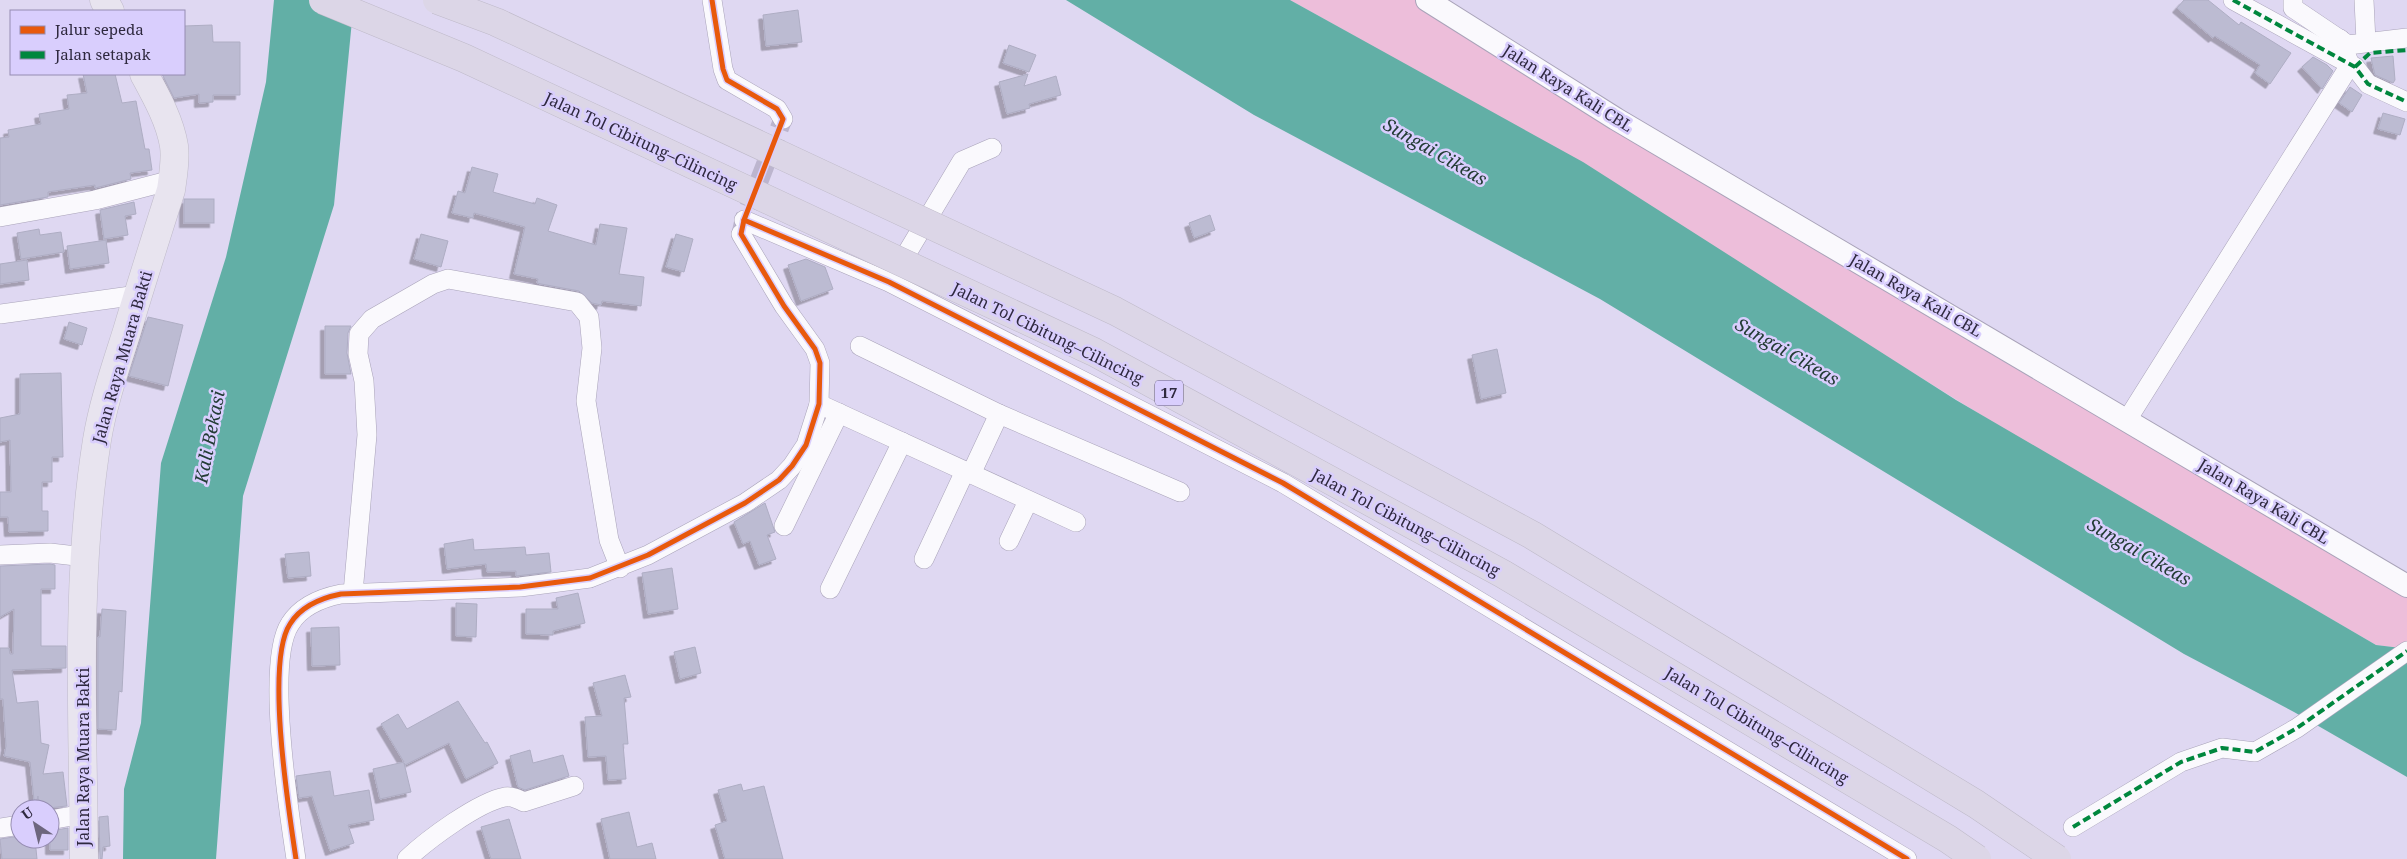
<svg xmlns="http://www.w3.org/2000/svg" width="2407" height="859" font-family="'Noto Serif',serif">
  <defs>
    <filter id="shadow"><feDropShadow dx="-4.5" dy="4.5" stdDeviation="0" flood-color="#0004"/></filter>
  </defs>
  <rect width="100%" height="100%" fill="#dfd8f2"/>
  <path fill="#edbeda" d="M1290 0H1427L1957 334 2407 598V653L2401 648 2376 645C2239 565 2100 488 1965 405 1742 267 1520 127 1290 0Z"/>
  <g fill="#62afa6">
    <path d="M274 0H354L334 205 243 496 216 859H123L124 789 141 723 161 463 226 257 266 82Z"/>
    <path d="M1066 0H1290L1583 162 1956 400 2376 645 2401 648 2407 653V777L2294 712 2184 654 1600 299 1254 115Z"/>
  </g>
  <g fill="#bcbbd2" stroke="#aeadc3" filter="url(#shadow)">
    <path d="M2184 0H2208L2239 25 2241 22 2291 53 2270 84 2255 73 2260 65 2215 36 2213 38 2177 8Z"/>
    <path d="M798 10 802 42 766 46 763 15Z"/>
    <path d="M212 25 213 42H240V95H213V102L199 103V94L174 98 162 74H184V26Z"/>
    <path d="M1009 45 1036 55 1029 72 1003 63Z"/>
    <path d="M2393 56 2395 80 2393 83 2375 75 2371 58Z"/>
    <path d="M2313 57 2327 65 2333 71 2322 89 2302 67Z"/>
    <path d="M83 74H115L122 103 136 101 145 149H149L152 170 130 173 131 179 95 188V185L48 192V197L0 205V138L9 137 8 130 41 124 39 114 69 109 67 95 87 93Z"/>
    <path d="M1028 74 1024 86 1056 76 1061 95 1029 104 1030 108 1007 114 999 82Z"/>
    <path d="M2350 87 2362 95 2352 112 2339 103Z"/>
    <path d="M2383 113 2405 119 2400 135 2378 129Z"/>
    <path d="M472 167 498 174 493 192 535 204 537 198 557 205 548 231 596 245 600 224 627 228 619 274 644 277 641 306 602 301 601 305 592 303 579 291 541 284 537 283 538 279 514 274 525 227 474 213 473 218 452 213 458 191 465 193Z"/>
    <rect x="184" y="199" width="30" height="24"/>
    <path d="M134 202 136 214 125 216 128 235 104 239 100 210Z"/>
    <path d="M1210 215 1215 230 1194 238 1189 223Z"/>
    <path d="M39 229 40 235 61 232 64 252 21 259 17 233Z"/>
    <path d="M421 234 448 241 441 267 414 259Z"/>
    <path d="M676 234 693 239 684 272 666 267Z"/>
    <path d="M106 240 109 263 70 269 67 246Z"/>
    <path d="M806 259 825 267 833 289 801 301 788 265Z"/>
    <path d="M27 260 29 280 0 284V264Z"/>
    <path d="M148 317 183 325 168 386 129 376Z"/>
    <path d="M69 322 87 328 82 345 64 339Z"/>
    <path d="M325 326H351L348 333 347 353 351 374H325Z"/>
    <path d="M1497 349 1506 393 1481 399 1472 355Z"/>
    <path d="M61 373 63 457H52V482H42V511H48V531L9 532 8 517H0V492H11L10 440 0 442V418L20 414V374Z"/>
    <path d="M765 503 775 532 767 535 776 559 759 565 750 541 743 544 734 522Z"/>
    <path d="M473 539 474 550 525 547 526 555 549 553 551 572 516 576V571L487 572 486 564 447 569 444 544Z"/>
    <path d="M309 552 311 576 288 578 285 554Z"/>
    <path d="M50 564 55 565V589H41V646H66V668L12 670 17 703 38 701 41 743 49 745 43 774 63 772 67 806 39 809 38 796 37 800H34L30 762 4 756 6 746 3 699H0V648H9L10 654H13L14 609 0 617V566Z"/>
    <path d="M672 568 678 609 648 614 642 573Z"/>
    <path d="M578 593 585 623 553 631V635L526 634V609H558L556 598Z"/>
    <path d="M456 603 477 604 476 637 456 636Z"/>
    <path d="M102 609 126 611 122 692 119 691 116 730 98 729V637H100Z"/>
    <path d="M339 627 340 665 312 666 311 628Z"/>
    <path d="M695 647 701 673 680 679 674 652Z"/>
    <path d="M625 675 631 697 624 698 628 744H623L626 779 608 780 606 756 588 757 585 717 602 716 593 683Z"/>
    <path d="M458 701 485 743 487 742 498 763 466 779 449 743 405 765 404 763 411 792 380 799 373 769 404 762 381 724 398 714 407 729Z"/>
    <path d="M530 750 533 763 563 755 569 776 525 790 518 787 510 756Z"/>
    <path d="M330 771 334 796 369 790 374 820 348 825 354 843 330 851 312 796 299 798 296 776Z"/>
    <path d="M741 784 743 791 764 786 783 859H725L715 825 727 821 718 790Z"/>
    <path d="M629 812 637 847 652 843 656 859H610L601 819Z"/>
    <path d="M108 816 110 846 103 847 102 859H100L99 817Z"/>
    <path d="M509 819 521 859H491L481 827Z"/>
    <path d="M68 828V850H50V831Z"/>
    <path d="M20 836V839H35L37 859H2L0 839Z"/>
  </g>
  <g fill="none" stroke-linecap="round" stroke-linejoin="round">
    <path stroke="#bcb5ce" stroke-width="19" stroke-dasharray="19 9" stroke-linecap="butt" d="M741 234 744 220 783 119"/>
    <defs>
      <g id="minor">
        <path d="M712 0 723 69 727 80 777 109 783 119"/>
        <path d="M2233 0 2355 67 2368 84 2407 102"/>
        <path d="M2293 0V8L2348 45 2407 38"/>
        <path d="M2364 0 2366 42"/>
        <path d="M0 217 95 200 172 180"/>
        <path d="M744 220 889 282 1283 483 1907 859"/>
        <path d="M895 273 962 161 992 148"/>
        <path d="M0 314 138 295"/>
        <path d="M860 346 999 414 971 474"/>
        <path d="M819 404 1076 522"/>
        <path d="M999 414 1180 492"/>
        <path d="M2127 420 2350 65 2340 39"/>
        <path d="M784 526 839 413"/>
        <path d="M1009 541 1028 501"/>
        <path d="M0 555 50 553 85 557"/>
        <path d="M924 559 965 471"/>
        <path d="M830 589 902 442"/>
        <path d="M353 593 367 435 364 381 358 354 359 334 372 319 433 284 448 279 577 302 589 317 592 348 586 401 609 540 620 568"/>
        <path d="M50 820 83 814"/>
        <path d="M2073 827 2181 762 2222 748 2255 752 2297 728 2407 651"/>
        <path d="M0 828 20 825"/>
        <path d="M296 859C289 812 265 662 290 624 301 606 321 598 341 594L520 587 590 578 648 555 745 503 779 480 792 466 806 445 819 404 820 363 815 349 784 306 741 234"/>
        <path d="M407 859C427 840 478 802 505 797 512 796 518 799 524 802L574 786"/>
      </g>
      <path id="tertiary" d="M1427 0 1616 119 2407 586"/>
      <g id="primary">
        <path d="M104 0 110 11"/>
        <path d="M84 859C83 720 75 578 97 440 103 403 116 366 127 331 141 284 156 237 171 190 173 176 176 160 174 146 170 121 156 96 144 74"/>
      </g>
    </defs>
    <use href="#minor" stroke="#a9a3b9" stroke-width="20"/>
    <use href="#tertiary" stroke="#a9a3b9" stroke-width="24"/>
    <use href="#primary" stroke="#bfbac9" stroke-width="29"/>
    <use href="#minor" stroke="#faf9fd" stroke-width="19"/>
    <use href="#tertiary" stroke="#faf9fd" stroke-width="22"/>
    <use href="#primary" stroke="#e8e4ef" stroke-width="28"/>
    <defs>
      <g id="motorway-bridge">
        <path d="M323 0 464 58 1094 352 1503 574 1948 839 1977 859"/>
        <path d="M437 0 496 22 1115 311 1532 535 1976 804 2057 859"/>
      </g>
    </defs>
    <use href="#motorway-bridge" stroke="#bfbac9" stroke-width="29" stroke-linecap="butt"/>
    <use href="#motorway-bridge" stroke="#dcd6e7" stroke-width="28"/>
    <g stroke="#00873e" stroke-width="4" stroke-dasharray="8 4" stroke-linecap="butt">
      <path d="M2233 0 2355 67 2368 84 2407 102"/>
      <path d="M2355 67 2370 53 2407 50"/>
      <path d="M2073 827 2181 762 2222 748 2255 752 2297 728 2407 651"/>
    </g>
    <defs>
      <g id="cycleway">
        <path d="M744 220 889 282 1283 483 1907 859"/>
        <path d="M296 859C289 812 265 662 290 624 301 606 321 598 341 594L520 587 590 578 648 555 745 503 779 480 792 466 806 445 819 404 820 363 815 349 784 306 741 234 744 220 783 119 777 109 727 80 723 69 712 0"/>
      </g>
    </defs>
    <use href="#cycleway" stroke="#d9cefd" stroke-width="8"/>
    <use href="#cycleway" stroke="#e8590c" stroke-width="5"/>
  </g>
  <g text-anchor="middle" stroke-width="5" stroke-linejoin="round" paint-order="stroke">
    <rect fill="#d9cefd" stroke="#625a78" stroke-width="1" x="1155" y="380.5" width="28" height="25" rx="4"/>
    <g font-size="15" font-weight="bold" fill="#2f293f">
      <text x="1169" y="398">17</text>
    </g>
    <g font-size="16" fill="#2f293f" stroke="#d9cefd">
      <text transform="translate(1568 88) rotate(32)" y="6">Jalan Raya Kali CBL</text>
      <text transform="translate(641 141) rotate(25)" y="6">Jalan Tol Cibitung–Cilincing</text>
      <text transform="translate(1916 295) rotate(30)" y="6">Jalan Raya Kali CBL</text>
      <text transform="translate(1048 333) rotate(26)" y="6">Jalan Tol Cibitung–Cilincing</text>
      <text transform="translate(122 357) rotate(-74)" y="6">Jalan Raya Muara Bakti</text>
      <text transform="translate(2264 501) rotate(31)" y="6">Jalan Raya Kali CBL</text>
      <text transform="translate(1406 522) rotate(28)" y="6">Jalan Tol Cibitung–Cilincing</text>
      <text transform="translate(1757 725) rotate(31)" y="6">Jalan Tol Cibitung–Cilincing</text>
      <text transform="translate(83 757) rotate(-90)" y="6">Jalan Raya Muara Bakti</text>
    </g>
    <g font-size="18" font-style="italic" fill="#233c35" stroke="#d9cefd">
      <text transform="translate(1435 152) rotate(30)" y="6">Sungai Cikeas</text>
      <text transform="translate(1787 352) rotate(30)" y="6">Sungai Cikeas</text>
      <text transform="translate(210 437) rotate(-79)" y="6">Kali Bekasi</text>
      <text transform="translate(2139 552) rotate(30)" y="6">Sungai Cikeas</text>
    </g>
  </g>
  <rect x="10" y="10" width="175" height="65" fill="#d9cefd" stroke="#958cb1"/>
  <rect x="20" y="26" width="25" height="8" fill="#e8590c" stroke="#958cb1"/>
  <text x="55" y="35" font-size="15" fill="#2f293f">Jalur sepeda</text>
  <rect x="20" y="51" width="25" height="8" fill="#00873e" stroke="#958cb1"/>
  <text x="55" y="60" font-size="15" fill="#2f293f">Jalan setapak</text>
  <g transform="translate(35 824) rotate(325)"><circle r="24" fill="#d9cefd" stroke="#958cb1"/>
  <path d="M0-4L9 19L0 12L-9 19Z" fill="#6d667e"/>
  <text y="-8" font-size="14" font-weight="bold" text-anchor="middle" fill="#2f293f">U</text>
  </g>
</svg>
